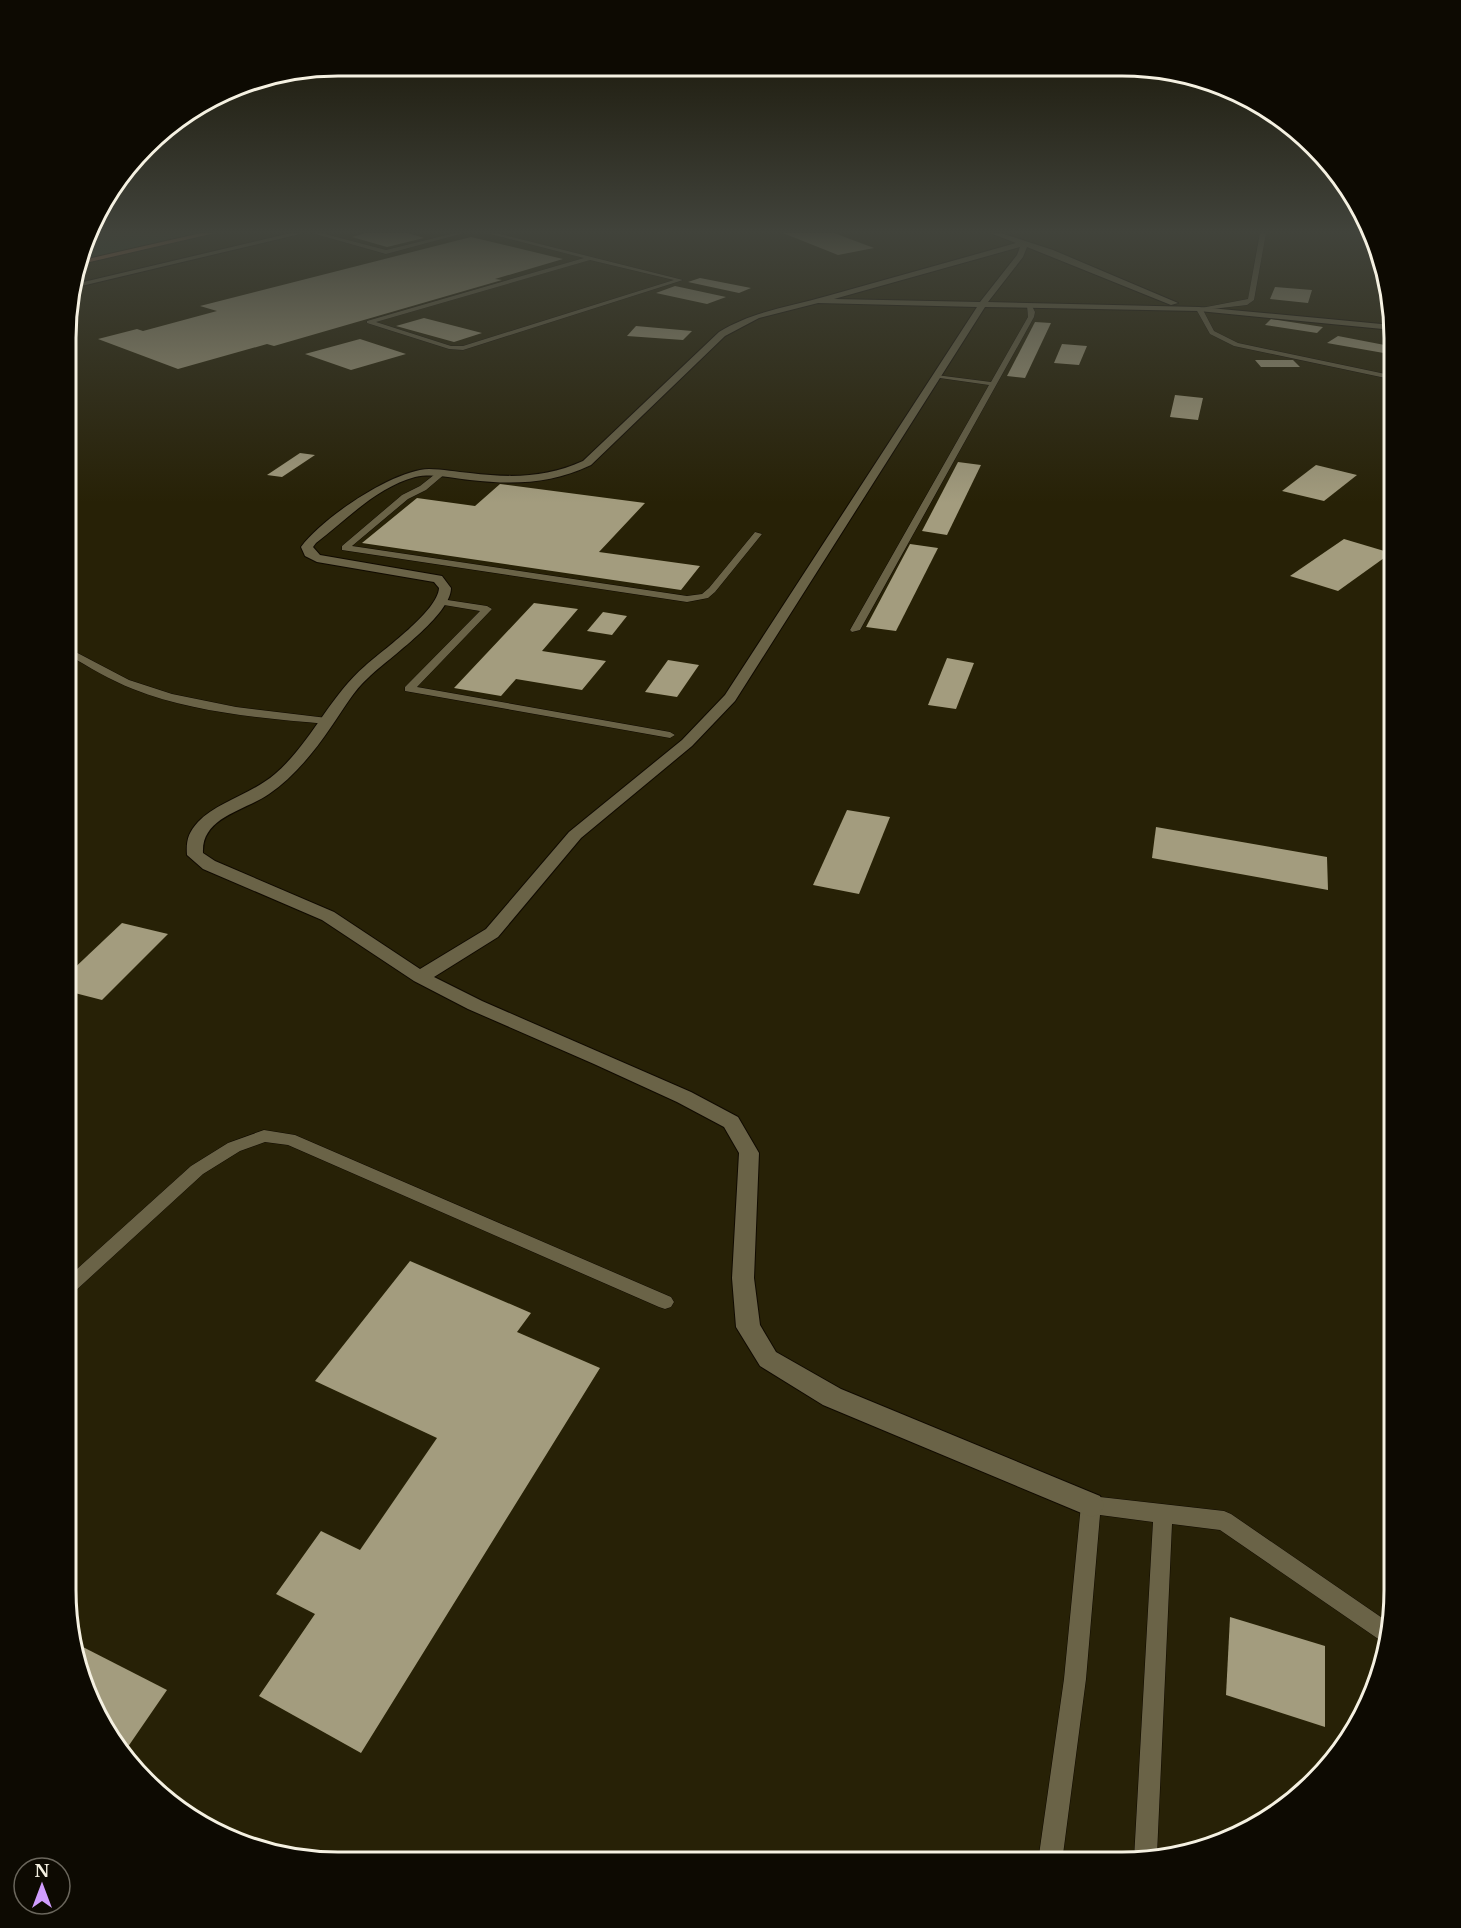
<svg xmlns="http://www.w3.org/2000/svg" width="1461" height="1928" font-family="'Libre Baskerville',serif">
  <rect width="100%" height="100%" fill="#272106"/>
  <path fill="#2c412e" d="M103 233H212L82 262 91 235Z"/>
  <g fill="#a39c7e">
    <path d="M366 233H408L424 238 387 247 352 237Z"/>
    <path d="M783 233H834L874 248 838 255Z"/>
    <path d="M471 237 563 259 495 279 502 280 274 346 267 344 178 369 98 339 137 329 143 331 217 311 200 306Z"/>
    <path d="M700 278 751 288 739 293 688 282Z"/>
    <path d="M675 286 726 297 707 304 656 293Z"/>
    <path d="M1275 287 1312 290 1308 303 1270 299Z"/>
    <path d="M424 318 482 333 454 342 396 326Z"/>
    <path d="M1271 319 1323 327 1317 333 1265 325Z"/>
    <path d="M1035 322 1051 323 1025 378 1007 376Z"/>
    <path d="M636 326 692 331 683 340 627 336Z"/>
    <path d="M1338 336 1395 347V355L1327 343Z"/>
    <path d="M360 339 406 354 351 370 305 354Z"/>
    <path d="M1062 344 1087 346 1079 365 1054 363Z"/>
    <path d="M1255 360H1293L1300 367H1261Z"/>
    <path d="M1175 395 1203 398 1198 420 1170 417Z"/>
    <path d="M300 453 315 455 282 477 267 475Z"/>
    <path d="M958 462 981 465 947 535 922 531Z"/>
    <path d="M1316 465 1357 475 1324 501 1282 491Z"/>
    <path d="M500 484 645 503 599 552 700 566 681 590 362 543 417 498 475 506Z"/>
    <path d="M1344 539 1391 553 1338 591 1290 576Z"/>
    <path d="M910 544 938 548 896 631 866 627Z"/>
    <path d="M534 603 578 609 542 651 606 661 582 690 516 679 501 696 454 688Z"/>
    <path d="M603 612 627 616 612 635 587 631Z"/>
    <path d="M947 658 974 663 956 709 928 705Z"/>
    <path d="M668 660 699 665 677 697 645 692Z"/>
    <path d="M847 810 890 817 859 894 813 885Z"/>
    <path d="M1156 827 1327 857 1328 890 1152 858Z"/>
    <path d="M122 923 168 934 102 1000 67 991V975Z"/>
    <path d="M410 1261 531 1313 517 1332 600 1368 361 1753 259 1696 315 1614 276 1594 321 1531 360 1550 437 1438 315 1381Z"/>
    <path d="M1230 1617 1325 1646V1727L1226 1695Z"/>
    <path d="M79 1645 167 1690 123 1754 94 1711Z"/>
  </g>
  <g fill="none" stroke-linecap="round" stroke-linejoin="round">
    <defs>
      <g id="lane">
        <path d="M312 233H321L386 250 455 233H464L386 254Z"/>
        <path d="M486 233H496L683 280 463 350 449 349 367 323V321L584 258ZM590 260 674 280 463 346H451L376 322Z"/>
        <path d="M1260 233H1266L1254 300 1247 305 1203 310 1214 331 1238 343 1395 376V380L1234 346 1210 334 1196 309 1248 299Z"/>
        <path d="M1027 305 1032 306 1035 312 1034 317 860 630 852 632 850 630 989 385 933 377 936 375 991 382 1028 317Z"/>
        <path d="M439 471 446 473 426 490 408 499 352 546 687 596 702 594 709 588 755 532 762 534 715 592 708 598 687 602 342 550V546L402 495 420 486Z"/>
        <path d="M441 599 487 606 492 609 417 687 670 732 675 735 670 738 405 691V687L480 611 438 604V600Z"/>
        <path d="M68 648 129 680 172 694 236 707 327 718 332 721 327 724C262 718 194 713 133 689 110 680 89 667 68 655Z"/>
        <path d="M264 1130 295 1135 671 1297 674 1302 671 1307 665 1309 659 1307 288 1145 265 1142 240 1151 203 1174 73 1293 67 1295V1278L191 1166 228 1143Z"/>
        <path d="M1091 1496 1224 1511 1231 1514 1391 1624 1387 1645 1220 1530 1172 1524 1157 1854 1134 1859 1153 1522 1100 1515 1086 1679 1062 1862H1038L1064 1679 1081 1505 1084 1498Z"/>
      </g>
      <g id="street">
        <path d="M291 233H304L73 288 75 284Z"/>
        <path d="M990 233H1001L1053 250 1178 303 1171 305 1027 247 1023 257 988 302 1199 307 1392 325 1393 330 1199 311 985 307 735 701 692 746 581 838 498 937 434 977 482 1001 691 1092 738 1117 759 1153 754 1278 760 1325 776 1352 841 1389 1100 1496 1104 1505 1100 1514 1091 1517 823 1405 760 1366 736 1327 732 1278 739 1153 724 1127 677 1102 594 1064 468 1009 414 981 322 920 203 869 187 855C186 841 188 833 198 822 217 802 252 794 275 774 311 743 329 697 365 666 383 650 438 611 439 588L434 582 317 562 305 556 301 547C322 518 393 470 429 469 442 469 457 472 470 473 511 478 546 478 583 461L719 332C753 311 789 307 827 296 890 278 953 261 1016 243ZM1020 247 1017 255 980 302 834 299ZM818 303 977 307 725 695 682 740 569 832 486 929 420 969 334 912 215 861 203 853C201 817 245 811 269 794 294 777 314 752 331 727 343 710 353 691 369 677 389 658 451 615 451 588L442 576 320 555 313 547 316 543C346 520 377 487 415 477 433 473 452 478 470 480 513 485 551 484 591 465L725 336 759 318Z"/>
      </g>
      <path id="primary" d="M201 233H215L81 264 83 260Z"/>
    </defs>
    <use href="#lane" stroke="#100a00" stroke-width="1"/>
    <use href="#street" stroke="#100a00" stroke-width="2"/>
    <use href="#primary" stroke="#100a00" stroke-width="2"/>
    <use href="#lane" fill="#6a6347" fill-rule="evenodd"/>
    <use href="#street" fill="#6a6347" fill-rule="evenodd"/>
    <use href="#primary" fill="#c1795b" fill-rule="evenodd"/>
  </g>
  <linearGradient id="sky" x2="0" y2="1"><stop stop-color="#151203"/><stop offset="0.46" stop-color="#41433b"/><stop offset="1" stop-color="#41433b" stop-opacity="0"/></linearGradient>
  <rect width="1461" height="503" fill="url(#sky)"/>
  <path d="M0 0H1461V1928H0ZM338 76H1122A262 262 0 0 1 1384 338V1590A262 262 0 0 1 1122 1852H338A262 262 0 0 1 76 1590V338A262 262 0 0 1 338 76Z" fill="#0d0a02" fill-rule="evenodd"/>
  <path fill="none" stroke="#f5f1e2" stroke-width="3" d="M338 76H1122A262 262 0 0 1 1384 338V1590A262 262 0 0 1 1122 1852H338A262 262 0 0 1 76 1590V338A262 262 0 0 1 338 76Z"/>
  <g transform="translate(42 1886)"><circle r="28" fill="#0d0a02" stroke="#6a665c" stroke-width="1.5"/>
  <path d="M0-4.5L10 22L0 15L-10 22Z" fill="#d09dfe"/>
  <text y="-9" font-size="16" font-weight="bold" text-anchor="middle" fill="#f5f1e2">N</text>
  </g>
</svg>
